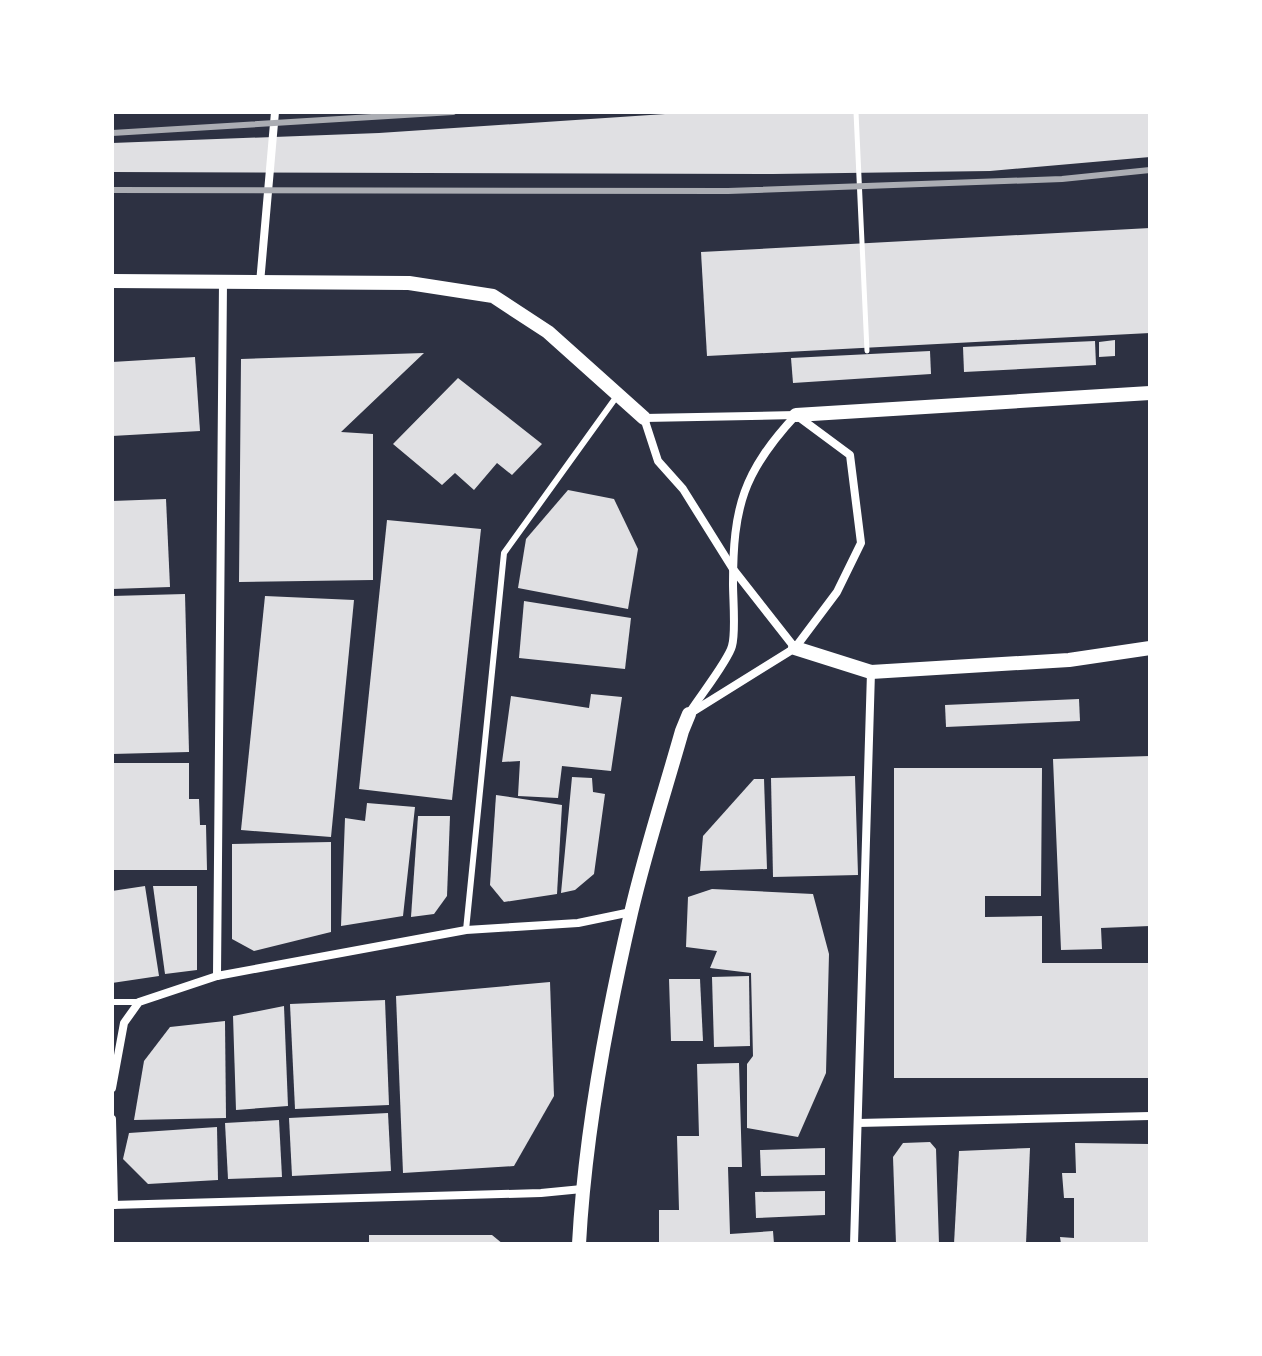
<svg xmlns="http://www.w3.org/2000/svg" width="1262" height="1356" font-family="Commissioner,sans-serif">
  <rect width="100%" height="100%" fill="#2d3142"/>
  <g fill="#e0e0e3">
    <path d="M695 112H1150V157L990 171 773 174 112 172V143L379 133Z"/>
    <path d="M1150 228V333L707 356 701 252Z"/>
    <path d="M1115 340V356L1099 357V342Z"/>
    <path d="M1095 341 1096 365 964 372 963 347Z"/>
    <path d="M930 351 931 374 793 383 791 358Z"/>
    <path d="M424 353 341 432 373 434V580L239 582 241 359Z"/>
    <path d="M195 357 200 431 112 436V362Z"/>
    <path d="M458 378 542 444 512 475 497 463 474 490 455 473 442 485 393 444Z"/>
    <path d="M568 490 614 499 638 549 628 609 518 588 526 539Z"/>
    <path d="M166 499 170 587 112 589V501Z"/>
    <path d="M387 520 481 529 452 800 359 789Z"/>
    <path d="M185 594 189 752 112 754V596Z"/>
    <path d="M265 596 354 600 331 837 241 830Z"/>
    <path d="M524 601 631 618 625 669 519 658Z"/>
    <path d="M591 694 622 697 611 771 562 766 558 798 518 796 520 761 502 762 511 696 589 708Z"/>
    <path d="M1079 699 1080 721 946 727 945 705Z"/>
    <path d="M1150 756V926L1101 928 1102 949 1061 950 1053 759Z"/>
    <path d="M112 763H189V799H199L200 825H206L207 870H112Z"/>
    <path d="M894 768H1042L1041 896H985V917L1042 916V963H1150V1078H894Z"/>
    <path d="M855 776 858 875 773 877 771 778Z"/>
    <path d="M572 777 592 778 593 792 605 794 594 874 575 890 561 893Z"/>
    <path d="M754 779H764L767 869 700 871 703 836Z"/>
    <path d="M496 795 562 805 557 894 504 902 490 885Z"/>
    <path d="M367 803 415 807 403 916 341 926 345 818 365 821Z"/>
    <path d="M418 816H450L447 896 434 914 411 917Z"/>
    <path d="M331 842V932L254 951 232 939V844Z"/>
    <path d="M145 886 159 976 112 983V891Z"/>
    <path d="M153 886H197V970L165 974Z"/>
    <path d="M712 889 813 894 829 954 826 1073 798 1137 747 1128V1064L753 1056 751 973 710 968 717 951 686 947 688 897Z"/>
    <path d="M749 976 750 1046 714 1047 712 977Z"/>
    <path d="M669 979H700L703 1041H671Z"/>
    <path d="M550 982 554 1096 514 1166 403 1173 396 996Z"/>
    <path d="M385 1000 389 1105 295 1109 290 1004Z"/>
    <path d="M284 1006 288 1106 236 1110 233 1016Z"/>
    <path d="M225 1021 226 1118 134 1120 144 1061 170 1027Z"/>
    <path d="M739 1063 742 1167H728L730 1234 773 1231 774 1244H659V1210H679L677 1136H699L697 1064Z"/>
    <path d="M388 1113 391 1171 292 1176 289 1118Z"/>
    <path d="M279 1120 282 1177 228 1179 225 1123Z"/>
    <path d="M217 1127 218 1180 148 1184 123 1159 129 1133Z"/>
    <path d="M930 1142 936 1149 939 1244H896L893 1157 903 1143Z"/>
    <path d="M1075 1143 1150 1144V1244H1061L1060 1237 1074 1238V1198H1064L1062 1173H1076Z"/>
    <path d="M825 1148V1175L761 1176 760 1150Z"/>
    <path d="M1030 1148 1026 1244H954L959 1151Z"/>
    <path d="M825 1191V1215L756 1218 755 1192Z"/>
    <path d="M369 1235H492L503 1244H369Z"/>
  </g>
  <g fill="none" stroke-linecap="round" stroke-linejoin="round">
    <path stroke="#fff" stroke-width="5" d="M856 112 867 351"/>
    <g stroke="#fff" stroke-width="6">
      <path d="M466 930 504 553 617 396"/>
      <path d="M112 1002H139"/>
    </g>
    <g stroke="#fff" stroke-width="8">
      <path d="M260 283 275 112"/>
      <path d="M692 709C701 695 729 659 732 646 736 633 733 599 733 584 733 507 743 472 796 415"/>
      <path d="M689 714 795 648 837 592 861 543 850 455 796 415 644 418 658 461 683 489 733 569 795 648"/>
      <path d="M217 976 223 282"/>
      <path d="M112 1088 124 1023 139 1002 217 976 466 930 578 923 631 912"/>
      <path d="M112 1119 114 1205"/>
      <path d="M858 1123 1150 1116"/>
      <path d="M112 1205 541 1193 582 1189"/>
      <path d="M854 1244 871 672"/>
    </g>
    <g stroke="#fff" stroke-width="14">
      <path d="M112 281 409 283 493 296 548 332 644 418"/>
      <path d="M796 415 1150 393"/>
      <path d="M795 648 871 672 1069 660 1150 648"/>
      <path d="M579 1244C585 1133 606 1021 631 913 645 852 665 791 682 731L689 714"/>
    </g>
    <g stroke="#abadb3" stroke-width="6">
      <path d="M112 133 453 112"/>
      <path d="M112 190 728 191 1062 179 1150 170"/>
    </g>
  </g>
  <rect width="1262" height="1356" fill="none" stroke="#ffffff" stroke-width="228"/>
</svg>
